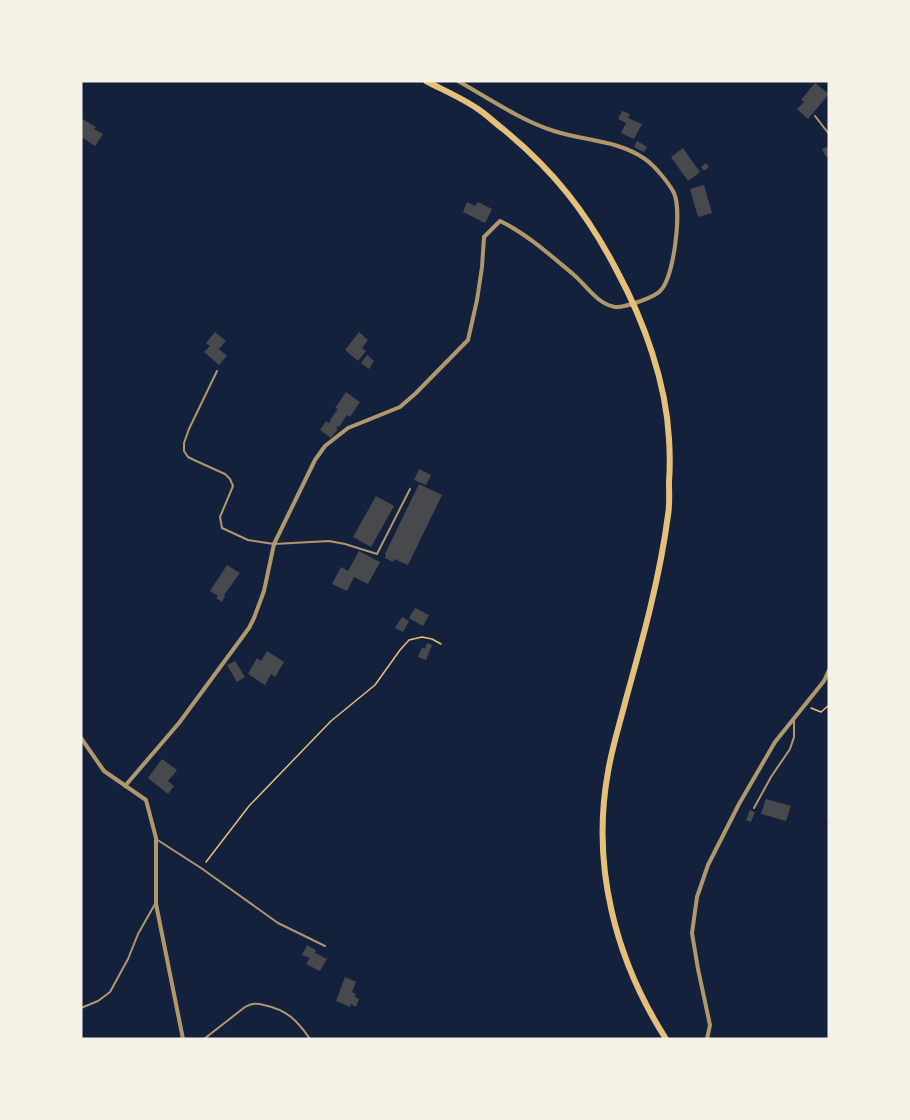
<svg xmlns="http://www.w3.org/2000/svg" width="910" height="1120" font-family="'PT Sans Narrow',sans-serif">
  <rect width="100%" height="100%" fill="#14213d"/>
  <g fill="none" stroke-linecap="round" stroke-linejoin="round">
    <path stroke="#0b132b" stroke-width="3" d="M827 822H829"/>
  </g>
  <g fill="#48494c">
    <path d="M815 83 829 94 808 119 797 109 804 102 801 100Z"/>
    <path d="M622 111 630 114 628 118 642 124 634 139 621 133 626 123 618 119Z"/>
    <path d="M81 118 96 127 94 129 103 134 95 146 83 138 81 142Z"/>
    <path d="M637 141 647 147 644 152 634 147Z"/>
    <path d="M829 146V155L826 157 822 149Z"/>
    <path d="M683 148 700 172 688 181 671 157Z"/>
    <path d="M706 163 709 167 704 171 701 167Z"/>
    <path d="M704 185 712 213 698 217 690 189Z"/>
    <path d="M467 202 475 206 478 202 492 209 485 223 463 212Z"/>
    <path d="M215 332 226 341 219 349 227 356 219 365 204 352 210 346 206 343Z"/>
    <path d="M359 332 368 340 362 348 366 351 358 361 345 350Z"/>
    <path d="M367 355 374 361 369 369 361 363Z"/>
    <path d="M346 392 360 402 350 417 347 415 339 427 338 426 336 428 338 429 331 438 320 430 326 421 329 423 331 421 330 420 338 409 335 408Z"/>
    <path d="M419 469 431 475 426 485 414 480Z"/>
    <path d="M419 484 442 495 408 565 394 559 393 562 385 558 386 555 385 554Z"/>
    <path d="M376 496 394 506 371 547 353 537Z"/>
    <path d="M359 551 380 562 368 584 354 577 347 591 332 584 341 567 348 571Z"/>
    <path d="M227 565 240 573 224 595 225 596 222 602 216 598 218 596 210 591Z"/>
    <path d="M415 608 429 615 423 626 409 618Z"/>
    <path d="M402 617 409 621 403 632 395 628Z"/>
    <path d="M427 643 432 645 426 660 418 657 422 647 425 649Z"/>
    <path d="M267 651 284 662 275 677 271 674 265 685 248 674 257 658 261 661Z"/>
    <path d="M235 661 245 677 237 682 227 665Z"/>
    <path d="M162 759 177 770 168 781 174 786 168 794 148 778Z"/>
    <path d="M766 799 791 806 786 821 761 814Z"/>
    <path d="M750 810 755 812 751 822 746 820Z"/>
    <path d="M307 945 316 950 315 953 327 959 320 971 306 964 310 958 302 955Z"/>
    <path d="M345 977 356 982 352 992 356 994 355 997 359 999 356 1007 351 1004 350 1007 336 1001Z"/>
  </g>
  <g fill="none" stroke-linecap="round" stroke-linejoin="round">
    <g stroke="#e5c07b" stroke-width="1.5">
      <path d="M811 708 821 712 829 705"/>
      <path d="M206 862 249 806 331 721 375 685 400 650 409 640 422 637 432 639 441 644"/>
    </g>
    <g stroke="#b1986c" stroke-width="2">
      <path d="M815 116 829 134"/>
      <path d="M217 371 189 429 184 443V451L188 457 194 460 225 474 230 479 233 486 220 517 222 528 248 540 274 544 329 541 345 544 377 554 410 489"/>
      <path d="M754 808 771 777 790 749 794 737V720"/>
      <path d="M156 839 201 868 278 923 325 946"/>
      <path d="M81 1008 98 1001 110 992 128 959 138 934 155 904"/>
      <path d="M204 1039 245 1007C252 1003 256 1003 264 1005 287 1010 297 1020 310 1039"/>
    </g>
    <g stroke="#b1986c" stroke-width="4">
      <path d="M81 738 104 771 146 800 156 838V904L183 1039"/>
      <path d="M125 786 179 723 249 628 254 618 264 591 274 544 315 460 325 446 348 428 400 407 416 393 468 340 477 300 482 267 484 237 500 221C527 234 550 255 573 274 586 285 597 304 615 307 624 308 656 297 661 290 674 276 682 211 674 193 669 183 654 165 645 159 618 140 585 141 554 131 520 120 490 99 458 81"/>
      <path d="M707 1039 710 1025 698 969 692 933 697 897 708 865 739 804 775 742 824 681 829 670"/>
    </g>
    <path stroke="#e5c07b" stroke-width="6" d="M426 81C443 90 462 98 478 109 487 115 495 123 503 129 554 171 587 213 617 271 644 321 666 382 669 439 670 454 670 468 669 482 669 493 670 504 668 515 660 577 643 638 626 699 620 723 612 747 608 772 591 865 615 959 666 1039"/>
  </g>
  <rect width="910" height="1120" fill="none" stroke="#f6f1e7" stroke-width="165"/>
</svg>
